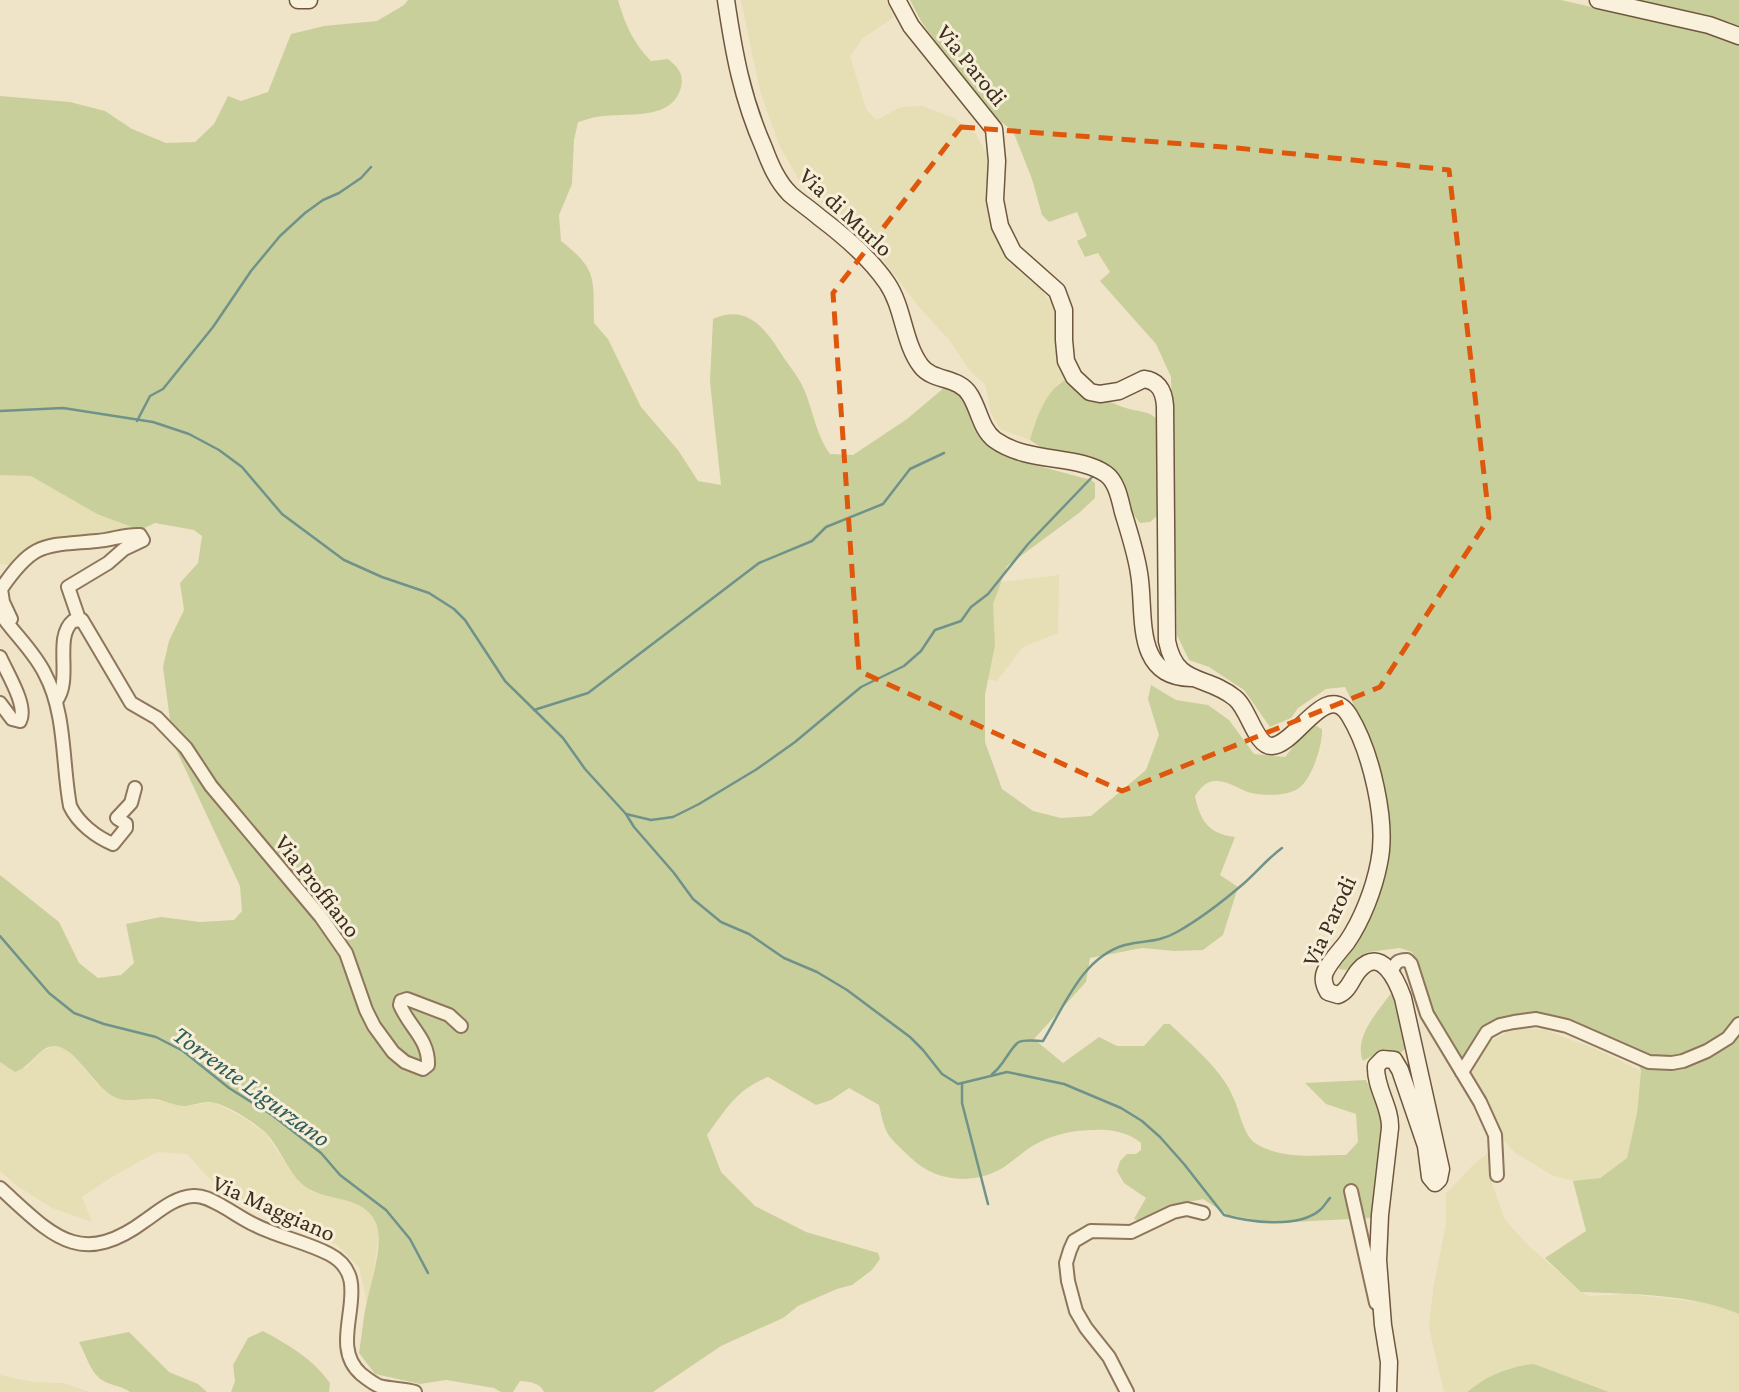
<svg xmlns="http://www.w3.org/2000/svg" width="1739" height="1392" font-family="'Crimson Pro',serif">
  <rect width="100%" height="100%" fill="#f0e4c8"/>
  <g fill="#e6deb5">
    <path d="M741 0H886L894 17 863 38 850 56 866 109 876 120 901 107 922 106 954 118 976 134 987 155 988 209 999 240 1010 264 1040 288 1056 310V328L1067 379 1057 384 1033 429 1030 440 1000 429 991 413 985 384 971 372 949 340 918 306 881 257 849 225 810 194 799 180 779 145 760 91Z"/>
    <path d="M0 475 31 476 97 514 140 530 75 539 14 565 0 564Z"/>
    <path d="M1059 575 1058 633 1023 647 997 681 938 672 944 589Z"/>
    <path d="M1526 1028 1545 1030 1594 1048 1641 1071 1637 1113 1627 1158 1599 1178 1573 1181 1552 1175 1515 1153 1499 1136 1471 1073 1489 1042 1508 1032Z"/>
    <path d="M53 1046 64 1048 81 1064 96 1083 127 1101 150 1099 184 1106 214 1102 246 1119 266 1134 295 1177 303 1185 312 1192 357 1203 367 1210 375 1219 379 1231 373 1278 367 1302 359 1267 336 1244 258 1213 218 1188 187 1154 157 1152 110 1178 82 1197 92 1222 52 1208 17 1186 0 1171V1062L5 1066 26 1068 42 1051Z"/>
    <path d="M1488 1153 1493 1186 1505 1220 1528 1245 1581 1292 1589 1296 1627 1294 1718 1304 1739 1314V1392H1609L1534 1364 1480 1382 1467 1392H1444L1429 1328 1433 1290 1446 1223V1194L1472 1166Z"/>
    <path d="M0 1375 33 1382 63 1383 90 1392H0Z"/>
  </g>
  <g fill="#c9cf9b">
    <path d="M408 0H618C625 24 633 43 651 61L668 59C678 67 684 74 681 87 673 120 630 113 605 116 595 116 586 120 578 122L574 140 572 184 559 215 561 241C598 270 593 278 594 323L608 339 641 407 678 450 698 481 721 485 710 382 713 319C749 303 767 331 784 358 790 367 797 375 802 385 813 408 815 433 830 454L853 455 907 419 945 387 959 392 995 449 1020 461 1091 480 1095 483V498L1079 513 1007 566 993 604 995 645 985 695V742L1002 789 1033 811 1061 818 1091 816 1146 770 1159 735 1148 699 1151 685 1176 700 1208 705 1229 720 1254 754 1285 757 1307 729 1314 725 1322 729C1323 744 1312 779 1299 788 1289 796 1263 796 1251 793 1240 790 1227 780 1216 781 1205 781 1200 789 1195 796 1200 821 1209 834 1235 837L1220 875 1238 887 1223 935 1203 950 1175 951 1142 948 1090 958 1086 982 1034 1039 1063 1063 1099 1037 1117 1046H1144L1164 1024H1170C1192 1046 1222 1069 1234 1099 1240 1112 1243 1134 1255 1143 1281 1160 1317 1155 1346 1155L1358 1142 1356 1114 1326 1104 1305 1083 1366 1080 1383 1115 1384 1138 1371 1218 1272 1223 1228 1215 1203 1199C1194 1201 1184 1202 1175 1206 1161 1211 1150 1225 1134 1219L1146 1198 1124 1183 1117 1171 1120 1161 1127 1154H1136L1141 1150V1143C1129 1133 1111 1129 1096 1130 1073 1130 1054 1134 1034 1145 1022 1152 1012 1163 999 1170 969 1185 935 1181 911 1158 887 1135 886 1137 879 1105L849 1088 831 1100 816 1105 768 1077C736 1090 727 1108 707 1135L721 1172 755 1206 806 1232 878 1253 880 1259 872 1270 852 1285 837 1289 798 1306 783 1318 721 1346 653 1392H544C540 1382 529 1382 520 1381L513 1392H501L494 1388 446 1380 420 1384 375 1374 359 1353C362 1336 363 1318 367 1301 372 1279 384 1243 376 1223 363 1193 324 1203 303 1185 287 1171 281 1149 266 1133 254 1122 232 1108 216 1103 206 1100 195 1105 185 1106 175 1106 164 1100 154 1099 141 1098 130 1103 117 1098 95 1090 75 1044 53 1046 39 1047 32 1066 15 1072L0 1062V875L59 922 79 963 98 978 121 975 134 963 126 924 161 917 200 922 234 920 242 911 240 886 173 743 163 667 169 641 184 610 180 583 198 563 202 536 194 530 155 523 140 530 97 514 31 476 0 475V96L70 102 105 111 132 129 166 143 195 142 214 124 228 96 241 101 268 92 291 34 324 26 377 21 404 5Z"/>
    <path d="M910 0H1561L1710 34 1739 44V1314C1695 1294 1629 1294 1581 1292L1545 1258 1586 1231 1573 1181 1600 1178 1627 1158 1637 1113 1641 1071 1634 1051C1604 1037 1537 1000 1506 1018 1494 1025 1474 1049 1463 1060L1427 1001 1412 952 1400 948 1368 952 1346 970 1339 969V964L1360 937 1378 898 1390 836 1384 791 1365 728 1345 687 1326 689 1298 708 1291 718 1270 727 1244 690 1209 667 1189 660 1177 635 1171 377 1156 344 1100 281 1110 272 1098 253 1085 257 1077 241 1087 236 1077 212 1049 222 1042 215 1032 179 1013 131 992 115 949 61 921 21Z"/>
    <path d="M1635 0H1739V26L1709 15Z"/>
    <path d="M1067 379C1077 399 1091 397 1110 402 1115 403 1120 407 1126 408 1138 412 1147 410 1157 419L1158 515 1150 522 1140 523C1125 506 1125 483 1112 466L1046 451 1030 440C1036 419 1046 389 1067 379Z"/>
    <path d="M1392 992 1402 1017 1408 1047 1399 1054 1385 1049 1363 1061C1353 1037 1379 1010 1392 992Z"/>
    <path d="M263 1331C289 1345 313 1359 330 1383L329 1392H231L235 1381 233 1365 248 1338Z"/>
    <path d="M129 1332 169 1372 198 1384 207 1392H130C121 1385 108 1386 99 1378 90 1370 85 1353 79 1342Z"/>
    <path d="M1534 1364 1609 1392H1467C1486 1376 1510 1366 1534 1364Z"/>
  </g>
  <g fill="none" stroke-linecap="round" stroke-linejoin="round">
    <g stroke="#6f938a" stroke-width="2.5">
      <path d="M0 411 63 408 153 422 189 434 219 450 242 467 282 514 344 560 382 577 429 593 454 609 465 620 505 681 563 738 585 769 626 814 634 827 674 873 693 899 721 922 749 934 784 958 817 972 847 990 910 1037 923 1050 942 1074 958 1084 1007 1072 1064 1084 1121 1108 1142 1121 1160 1137 1184 1164 1224 1215C1249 1222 1298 1229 1320 1210 1324 1207 1326 1202 1330 1198"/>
      <path d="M137 421 150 396 163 389 213 327 251 271 280 236 305 213 323 200 339 193 361 178 371 167"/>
      <path d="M534 710 588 693 759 563 812 541 826 527 883 504 910 469 944 453"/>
      <path d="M626 814 651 820 673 817 699 804 757 769 795 742 861 687 904 666 921 651 935 630 961 621 971 607 988 594 1028 544 1094 475"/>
      <path d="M0 936 49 993 74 1013 104 1024 156 1037 183 1051 229 1088 272 1115 321 1153 340 1175 386 1210 410 1239 428 1273"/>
      <path d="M992 1074C1003 1067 1011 1046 1019 1042 1025 1039 1036 1041 1043 1041 1064 1007 1082 957 1125 945 1144 940 1158 943 1177 932 1200 919 1222 902 1242 885 1256 873 1267 859 1282 848"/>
      <path d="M962 1083V1103L988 1204"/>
    </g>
    <defs>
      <g id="street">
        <path d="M0 613C14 634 34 651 45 674 66 713 62 763 70 806 78 823 96 837 113 844L126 828V824L117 818 131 803 135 788"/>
        <path d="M11 619 3 602 1 589C34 541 43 546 97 541 112 540 125 534 140 535L143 540 124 549 108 563 68 587 79 619"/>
        <path d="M0 657C7 673 28 706 20 721L12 719 0 703"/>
        <path d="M56 701C73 679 53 638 73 621L82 620 131 703 157 718 186 748 211 786 321 917 346 953 366 1010 374 1026 393 1052 405 1062 423 1069 428 1065C429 1039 409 1027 400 1005L401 1001 407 999 449 1015 461 1026"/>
        <path d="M1392 972C1395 963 1397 960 1407 960L1411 964 1427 1014 1480 1102 1495 1135 1497 1175"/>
        <path d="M1462 1072 1487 1032 1500 1025 1514 1022 1536 1019 1567 1026 1649 1062 1672 1063 1683 1061 1707 1051 1728 1038 1739 1024"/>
        <path d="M0 1188C51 1234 79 1270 146 1220 159 1211 175 1197 193 1196 203 1195 213 1201 222 1206 233 1212 244 1220 255 1225 279 1237 306 1242 329 1254 380 1280 323 1341 361 1374 366 1378 372 1383 379 1386 390 1389 404 1389 415 1392"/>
        <path d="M1351 1191 1376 1303"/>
        <path d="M1127 1392 1109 1357 1086 1328 1076 1311 1068 1281 1066 1263 1070 1250 1074 1241 1091 1231 1131 1232 1173 1212 1187 1209 1203 1213"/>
      </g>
      <g id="secondary">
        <path d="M298 0H309"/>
        <path d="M726 0C734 54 742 98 764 148 770 164 777 181 790 194 799 202 810 209 819 217 843 235 870 258 887 283 904 308 903 342 921 366 933 382 959 376 970 395 979 409 981 430 995 440 1029 464 1078 454 1106 474 1117 482 1120 500 1123 512 1129 532 1136 553 1139 573 1146 612 1132 677 1191 678"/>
        <path d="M897 0 911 26 994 129 997 161 995 200 1000 226 1013 252 1057 291 1064 310V340L1066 361 1074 377 1090 392 1100 394 1119 391 1144 379C1159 381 1164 392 1165 406L1167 641C1176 687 1206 674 1235 698 1249 709 1256 747 1272 746 1296 745 1326 679 1349 715 1371 751 1388 822 1379 863 1374 889 1362 920 1347 942 1340 951 1330 961 1325 972 1322 979 1324 985 1328 992L1338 995C1349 991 1351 979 1359 970 1381 945 1397 981 1403 998L1441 1169 1439 1179 1435 1183 1430 1177 1426 1146 1400 1070 1394 1060 1383 1059 1376 1066C1375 1088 1391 1107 1390 1128L1380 1215 1378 1260 1383 1325 1389 1362 1388 1392"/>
        <path d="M1598 0 1709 25 1739 36"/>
      </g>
    </defs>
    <use href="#street" stroke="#8d765c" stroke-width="16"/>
    <use href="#secondary" stroke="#6f573f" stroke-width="19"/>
    <use href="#street" stroke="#faf1dc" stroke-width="12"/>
    <use href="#secondary" stroke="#faf1dc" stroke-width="16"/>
  </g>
  <path fill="none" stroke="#df570d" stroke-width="5" stroke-dasharray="14 9" stroke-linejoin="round" d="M961 127 1237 148 1449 170 1489 518 1380 687 1122 791 859 671 833 293Z"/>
  <g text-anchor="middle" stroke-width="6" stroke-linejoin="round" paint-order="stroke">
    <g font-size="24" fill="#3d2e20" stroke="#f7eed8">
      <text transform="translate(972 65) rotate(51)" y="8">Via Parodi</text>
      <text transform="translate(846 212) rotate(43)" y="8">Via di Murlo</text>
      <text transform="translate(318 886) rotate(52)" y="8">Via Proffiano</text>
      <text transform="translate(1329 921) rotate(-65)" y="8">Via Parodi</text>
      <text transform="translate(274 1208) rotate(24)" y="8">Via Maggiano</text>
    </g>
    <g font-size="26" font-style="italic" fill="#2f5d5a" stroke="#f7eed8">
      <text transform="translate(252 1086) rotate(36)" y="9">Torrente Ligurzano</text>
    </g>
  </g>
</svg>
